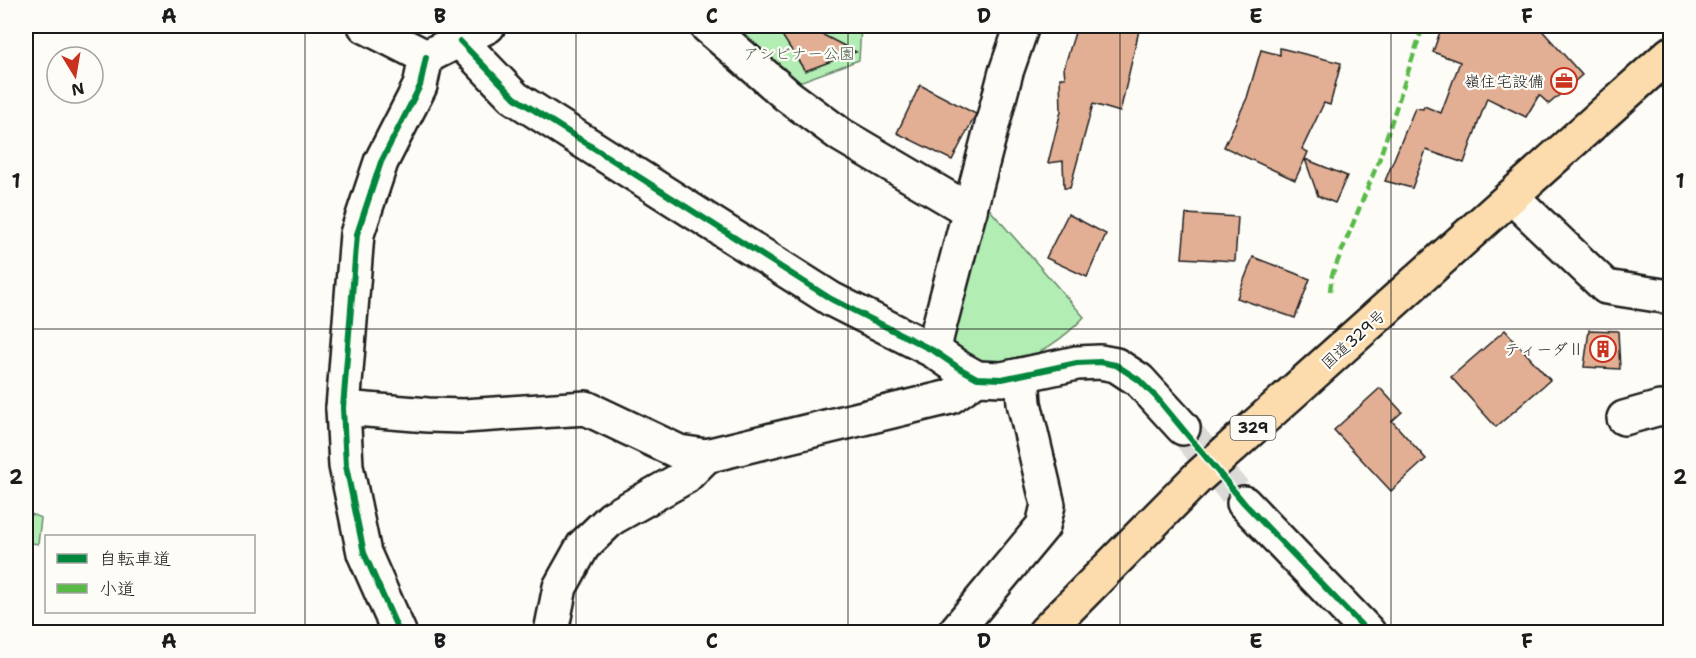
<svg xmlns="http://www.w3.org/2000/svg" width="1696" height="658" font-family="'Shantell Sans','Klee One',sans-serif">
  <rect width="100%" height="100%" fill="#fdfcf7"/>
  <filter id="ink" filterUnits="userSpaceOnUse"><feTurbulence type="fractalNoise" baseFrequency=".0167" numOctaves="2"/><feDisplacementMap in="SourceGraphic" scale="12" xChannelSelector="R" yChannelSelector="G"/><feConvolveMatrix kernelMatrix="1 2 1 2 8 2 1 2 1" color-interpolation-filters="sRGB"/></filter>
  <g filter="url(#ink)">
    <g fill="#b2eeb4" stroke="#678568" stroke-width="1.5">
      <path d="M724 26H861L859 60 794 84Z"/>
      <path d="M983 202 1084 317C1067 336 1035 359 1010 363 992 365 958 354 944 343Z"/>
      <path d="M26 512 41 518 38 544 26 542Z"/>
    </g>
    <g fill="#e2af94" stroke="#1c1c1c" stroke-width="1.5">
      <path d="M776 26H806L856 52 805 71Z"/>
      <path d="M1077 26H1140L1120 112 1093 104 1070 188H1064L1063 161 1048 163 1061 111 1060 78H1065L1064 68Z"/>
      <path d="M1442 26H1538L1582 75 1549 104 1539 95 1526 117 1487 98 1464 163 1426 150 1412 188 1385 181 1415 108 1423 109 1424 106 1441 113 1460 62 1433 52Z"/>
      <path d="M1280 48 1341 63 1330 105 1324 103 1302 149 1308 152 1305 159 1347 176 1335 203 1318 196 1305 159 1295 180 1224 147 1247 98 1261 50 1280 55Z"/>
      <path d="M920 85 976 114 952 160 897 133Z"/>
      <path d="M1068 214 1106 234 1087 277 1046 258Z"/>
      <path d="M1186 214 1238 217 1235 261 1182 258Z"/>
      <path d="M1253 257 1310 279 1295 318 1237 298Z"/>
      <path d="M1505 330 1550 380 1496 427 1451 377Z"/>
      <path d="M1589 330 1618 331 1620 369 1584 367Z"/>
      <path d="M1380 388 1402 412 1392 421 1426 459 1391 491 1334 430Z"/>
    </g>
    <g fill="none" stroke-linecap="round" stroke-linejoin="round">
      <path stroke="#dbdad6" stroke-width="33" stroke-dasharray="33 16" stroke-linecap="butt" d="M1183 428 1244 503"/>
      <defs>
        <g id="minor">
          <path d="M707 26 788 96 841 135 970 211"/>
          <path d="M460 41 515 98 831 299 934 351 959 368 977 378 1002 379 1077 363 1100 362 1116 365 1139 380 1183 428"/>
          <path d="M1512 197 1606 287 1670 297"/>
          <path d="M934 351 937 335 1006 72 1022 26"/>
          <path d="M343 408 428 415 464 416 586 408 679 452 706 456"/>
          <path d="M1624 418 1660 408 1670 410"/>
          <path d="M1244 503 1368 632"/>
          <path d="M399 632 364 553 346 466 343 408 357 234 381 162 420 86 426 57"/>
          <path d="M551 632 560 587 583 546 612 518 685 477 706 456 950 397 977 378"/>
          <path d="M955 632 1043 526 1048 505 1024 403 1022 375"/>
        </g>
        <path id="secondary" d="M365 26 426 57 488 26"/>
        <path id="trunk" d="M1045 632 1197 478 1670 54"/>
      </defs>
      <use href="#minor" stroke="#1c1c1c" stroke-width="38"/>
      <use href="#secondary" stroke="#1c1c1c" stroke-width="38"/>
      <use href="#trunk" stroke="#1c1c1c" stroke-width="38"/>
      <use href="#minor" stroke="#fdfcf7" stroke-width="33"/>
      <use href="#secondary" stroke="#fdfcf7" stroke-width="33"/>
      <use href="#trunk" stroke="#fcdcac" stroke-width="33"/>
      <path stroke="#58b947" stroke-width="4.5" stroke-dasharray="9 4.5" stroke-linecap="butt" d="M1330 291 1332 275 1379 160 1423 26"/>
      <defs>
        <g id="cycleway">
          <path d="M460 41 515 98 831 299 934 351 959 368 977 378 1002 379 1077 363 1100 362 1116 365 1139 380 1157 398 1244 503 1368 632"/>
          <path d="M399 632 364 553 346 466 343 408 357 234 381 162 420 86 426 57"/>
        </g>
      </defs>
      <use href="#cycleway" stroke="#fdfcf7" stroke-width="10"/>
      <use href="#cycleway" stroke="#00873e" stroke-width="6"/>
    </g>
  </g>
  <path fill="none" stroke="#1c1c1c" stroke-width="1.5" stroke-opacity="0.55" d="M305 26V632M576 26V632M848 26V632M1120 26V632M1391 26V632M26 329H1670"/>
  <defs>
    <symbol id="office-ring" viewBox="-11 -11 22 22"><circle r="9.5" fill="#fdfcf7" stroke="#c8321e" stroke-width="1.5"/><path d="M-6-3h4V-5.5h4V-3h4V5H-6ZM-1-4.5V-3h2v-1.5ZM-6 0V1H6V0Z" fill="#c8321e"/></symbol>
    <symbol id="building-ring" viewBox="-11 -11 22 22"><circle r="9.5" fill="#fdfcf7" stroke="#c8321e" stroke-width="1.5"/><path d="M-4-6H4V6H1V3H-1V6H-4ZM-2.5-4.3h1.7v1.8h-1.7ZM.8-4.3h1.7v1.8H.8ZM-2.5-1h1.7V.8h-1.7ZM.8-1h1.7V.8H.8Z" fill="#c8321e"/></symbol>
  </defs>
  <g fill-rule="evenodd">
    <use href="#office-ring" x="1549" y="66" width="30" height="30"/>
    <use href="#building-ring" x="1588" y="334" width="30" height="30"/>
  </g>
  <g text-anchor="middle" stroke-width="4.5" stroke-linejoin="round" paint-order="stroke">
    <rect fill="#fdfcf7" stroke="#605f5e" stroke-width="1.5" x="1230.5" y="416" width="45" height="24" rx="4.5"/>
    <g font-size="15" font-weight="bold" fill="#1c1c1c">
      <text x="1253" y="433">329</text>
    </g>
    <g font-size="16" fill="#495b4a" stroke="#fdfcf7">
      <text x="799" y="59">アシビナー公園</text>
    </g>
    <g font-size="16" fill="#1c1c1c" stroke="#fdfcf7" text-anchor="end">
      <text x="1544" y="87">嶺住宅設備</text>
      <text x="1584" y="355">ティーダⅡ</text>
    </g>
    <g font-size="16" fill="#1c1c1c" stroke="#fdfcf7">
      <text transform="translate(1353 339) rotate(-42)" y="6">国道329号</text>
    </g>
  </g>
  <rect width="1696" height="658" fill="none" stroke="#fdfcf7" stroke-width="66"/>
  <rect x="45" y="535" width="210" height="78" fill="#fdfcf7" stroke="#a3a29f" stroke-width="1.5"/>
  <rect x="57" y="554" width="30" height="9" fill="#00873e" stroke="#a3a29f" stroke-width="1.5"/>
  <text x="99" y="565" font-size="18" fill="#1c1c1c">自転車道</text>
  <rect x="57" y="584" width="30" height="9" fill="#58b947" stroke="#a3a29f" stroke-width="1.5"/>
  <text x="99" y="595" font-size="18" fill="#1c1c1c">小道</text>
  <g transform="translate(75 75) rotate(169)"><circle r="28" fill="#fdfcf7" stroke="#a3a29f" stroke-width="1.5"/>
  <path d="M0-4.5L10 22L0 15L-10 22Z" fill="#c8321e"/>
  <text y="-9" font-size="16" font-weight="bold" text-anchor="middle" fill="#1c1c1c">N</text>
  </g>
  <rect x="33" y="33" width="1630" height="592" fill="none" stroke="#1c1c1c" stroke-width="2"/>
  <g font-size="20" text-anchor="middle" font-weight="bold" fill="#1c1c1c">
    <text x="169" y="23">A</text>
    <text x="440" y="23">B</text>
    <text x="712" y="23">C</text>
    <text x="984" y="23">D</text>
    <text x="1256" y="23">E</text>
    <text x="1527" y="23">F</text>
    <text x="16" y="188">1</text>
    <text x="1680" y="188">1</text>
    <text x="16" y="484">2</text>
    <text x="1680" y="484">2</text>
    <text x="169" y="648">A</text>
    <text x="440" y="648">B</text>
    <text x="712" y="648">C</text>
    <text x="984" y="648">D</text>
    <text x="1256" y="648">E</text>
    <text x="1527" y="648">F</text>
  </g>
</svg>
